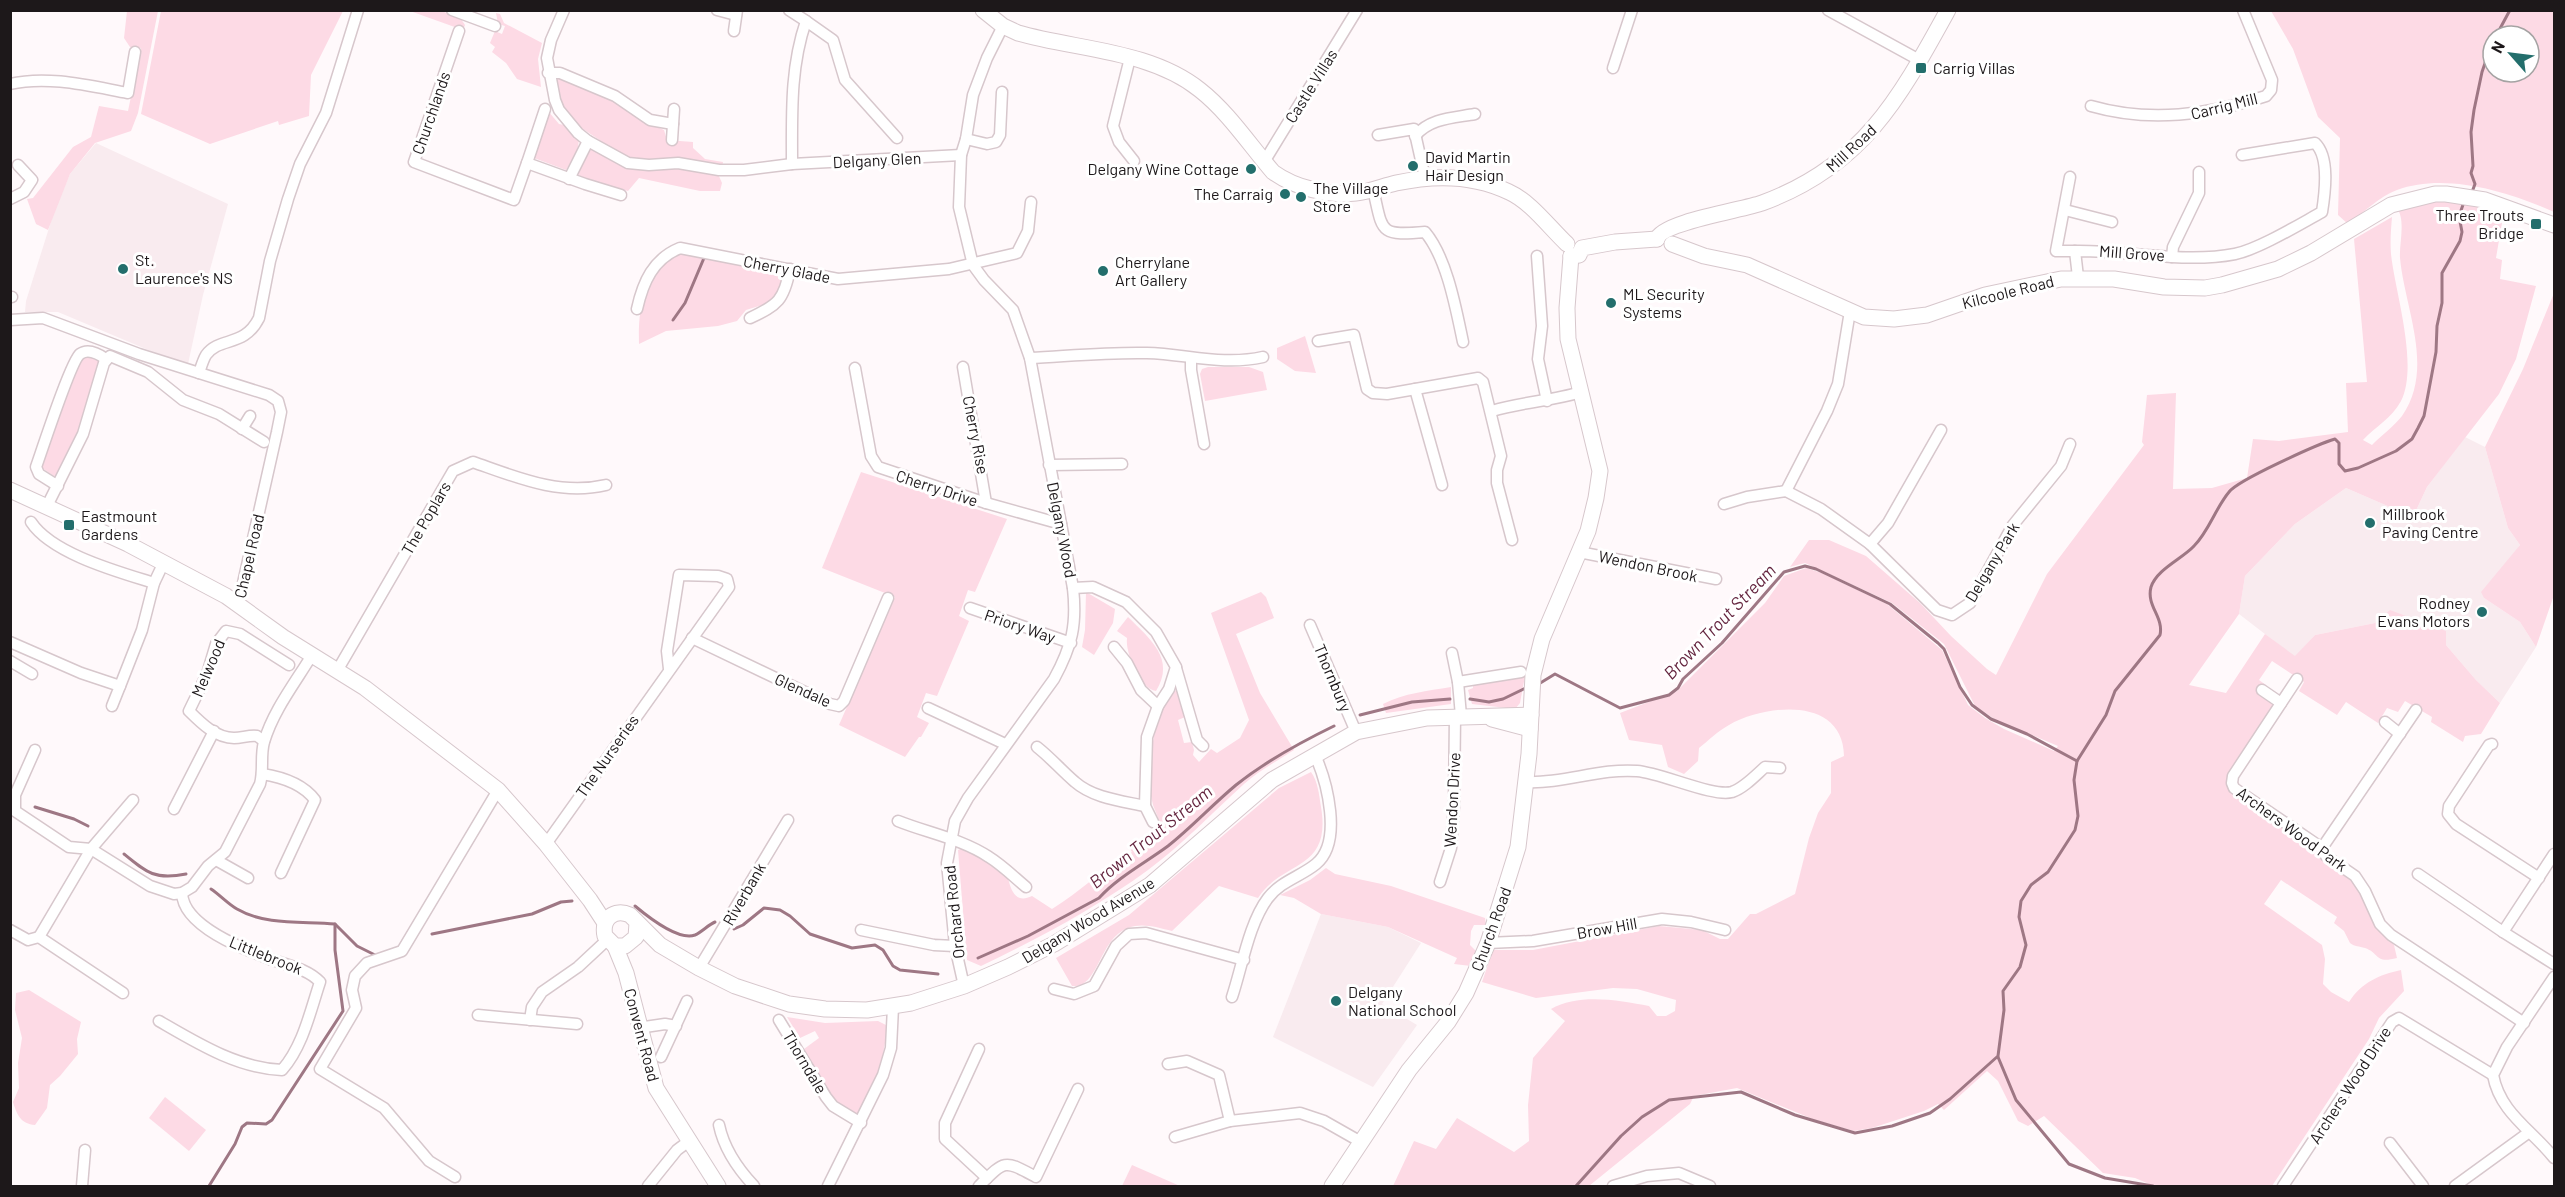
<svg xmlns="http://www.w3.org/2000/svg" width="2565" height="1197" font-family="Barlow,sans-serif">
  <rect width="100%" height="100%" fill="#fff9fb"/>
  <g fill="#f9ebef">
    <path d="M96 143 228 204 203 295 188 364 153 352 58 312H25L26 301 55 209 70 174Z"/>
    <path d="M2465 437 2485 447 2508 528 2520 545 2484 598 2520 622 2536 647 2500 703 2476 680 2446 645 2375 623 2315 635 2295 657 2239 614 2245 576 2295 524 2346 488 2413 517 2427 487Z"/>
    <path d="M1321 914 1388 927 1421 943 1382 1004 1417 1025 1373 1087 1273 1037Z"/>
  </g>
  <g fill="#fddae5" fill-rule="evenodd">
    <path d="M127 11H158L138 113 131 131 95 143 70 174 48 230 36 224 27 199 33 198 73 147 91 137 99 106 128 111 141 48 130 47 124 38Z"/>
    <path d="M161 11V10L343 11 311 75 309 116 279 125 278 121 210 144 141 114Z"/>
    <path d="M410 11H442L461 19 465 25 463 30Z"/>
    <path d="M2271 11H2554V212C2510 192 2445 172 2397 190 2380 196 2363 213 2348 224L2338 215 2340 138 2318 117 2293 49ZM2493 36H2529V72H2493Z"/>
    <path d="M496 13 500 14 504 23 542 43 538 59 541 87 517 79 506 63 492 52 495 47 490 43 495 31 502 34 505 26 498 24Z"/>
    <path d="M557 78 609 99 642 120 664 130 667 140 693 142V148L705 159 723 162 722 168 677 158 641 161 631 159 616 151 574 123 558 100 554 79Z"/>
    <path d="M548 111 559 124 564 125 579 140 577 153 566 170 534 158Z"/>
    <path d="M593 149 608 156 718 174 722 183 720 191H700L639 178 628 191 584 180 577 173 587 152Z"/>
    <path d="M2454 199 2504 211 2496 258 2502 260 2500 279 2536 286 2516 359 2499 394 2427 487 2413 517 2346 488 2295 524 2245 576 2239 614 2189 685 2226 693 2265 634 2295 656 2315 635 2375 623 2390 610 2446 631V645L2476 680 2500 703 2481 734 2465 736 2463 742 2431 722 2432 717 2405 701 2398 712 2387 708 2378 723 2346 702 2337 715 2299 691 2304 682 2272 661 2259 680 2266 685 2260 694 2273 703 2274 711 2229 778 2355 879 2372 919 2378 930 2394 945 2397 958C2374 964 2380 953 2365 948 2359 946 2355 947 2350 943L2344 931 2334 923 2337 917 2281 880 2264 904 2322 945 2325 959 2323 984 2331 992 2349 1002C2362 982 2379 975 2401 970L2404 991 2379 1018 2369 1039 2272 1186H2154L2135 1178 2103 1173 2044 1116 2028 1126 2018 1121 1998 1081 1987 1071 1944 1110 1938 1104 1924 1111 1872 1128 1854 1131 1815 1120 1737 1088 1694 1096 1690 1104 1589 1186H1393L1414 1141 1436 1149 1457 1118 1514 1152 1529 1141 1528 1105 1533 1058 1565 1021 1551 1009C1578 993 1619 1000 1649 1006L1657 1016H1666L1675 1011 1676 1000 1637 989 1613 988 1536 998 1482 982 1493 950H1533L1659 926 1702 930 1720 939H1728L1750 914H1756L1795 894 1809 838 1818 813 1831 793V762L1844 756C1843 696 1766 704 1729 725 1718 731 1709 740 1699 748L1698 761 1684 774 1668 767 1662 745 1629 740 1620 713 1677 691 1765 603 1784 576 1806 568 1822 573 1887 604 1942 650 1968 705 1985 718 2004 729 2054 751 2058 746 1996 720 1975 706 1944 644 1892 603 1805 563 1790 567 1809 540H1829L1866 556 1920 603 1951 636 1987 669 1996 675 2047 574 2144 445 2142 442 2147 395 2176 393 2173 489 2212 488 2247 478 2253 439 2279 441 2348 432 2346 383 2367 382 2354 239 2392 217C2391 229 2390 242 2391 254 2395 292 2419 365 2401 401 2392 418 2375 427 2363 440L2372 445C2381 436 2394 426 2402 416 2435 368 2405 310 2400 258 2399 243 2406 221 2397 208L2405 205Z"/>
    <path d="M678 251 716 257 785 278 779 295 766 304 746 310 737 321 718 326 666 331 639 344C638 304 644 274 678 251Z"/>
    <path d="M2554 293V595L2536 647 2520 622 2484 598 2481 592 2520 545 2508 528 2485 447 2523 369Z"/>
    <path d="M1305 336 1316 373 1295 371 1277 359V348Z"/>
    <path d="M86 355 97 359 101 362 82 429 57 478 42 468C49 444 70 371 86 355Z"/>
    <path d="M1208 367H1249L1263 372 1267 390 1205 401 1200 374 1202 369Z"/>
    <path d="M861 472 1007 519 975 592 968 590 959 616 969 621 937 696 926 693 917 717 929 723 921 737H919L905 757 839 725 895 597 822 568Z"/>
    <path d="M1086 592 1115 609 1113 623 1094 655 1082 647 1085 630Z"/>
    <path d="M1261 592 1266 597 1274 618 1236 634 1260 693 1294 750C1277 761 1259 771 1244 784 1212 813 1183 844 1148 870 1096 908 1039 938 981 966L967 960 958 850 963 848 980 855 1008 878C1011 891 1016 904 1032 896L1052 909C1080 892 1103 868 1132 852L1130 849 1163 830 1153 805 1150 792 1152 747 1157 720 1162 706 1177 689 1185 717 1178 720 1184 743 1192 742 1194 750 1193 755 1199 762 1211 749 1217 753 1240 738 1249 720 1211 613Z"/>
    <path d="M1128 617C1150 639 1176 659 1156 691 1140 689 1125 653 1127 638L1117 631Z"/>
    <path d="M1525 676 1520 703 1515 709 1472 704 1468 690 1473 688V684Z"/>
    <path d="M1451 687V704L1386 713 1383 704C1405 693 1427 691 1451 687Z"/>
    <path d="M1311 772C1318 782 1319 794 1321 807 1332 872 1282 860 1258 898L1219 886 1172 931C1160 928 1147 924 1135 926 1098 932 1101 989 1072 986L1056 958 1129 915 1279 788Z"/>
    <path d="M1326 868 1335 874 1391 886 1485 918 1486 925H1474L1471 931 1470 945 1477 952 1471 966 1454 964 1457 958 1388 927 1321 914 1294 898 1280 895 1310 880Z"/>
    <path d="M29 990 81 1022 77 1039 78 1054 60 1076 50 1085 47 1108 35 1125C21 1124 17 1115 13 1102L19 1088 18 1063 22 1038 15 1010 16 993Z"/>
    <path d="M787 1017 825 1023 878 1021 888 1026 881 1065 860 1114C830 1110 816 1072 804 1049L819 1038 815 1031 800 1038Z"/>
    <path d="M165 1097 206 1130 189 1151 149 1118Z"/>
    <path d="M1132 1165 1180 1186H1122Z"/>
  </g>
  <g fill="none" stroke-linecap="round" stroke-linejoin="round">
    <g stroke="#9e7784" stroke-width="3">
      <path d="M2496 36 2510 10"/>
      <path d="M2472 192 2475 184 2471 173 2473 166 2471 132 2474 110 2482 72 2493 40"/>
      <path d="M673 320 685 303 704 258"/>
      <path d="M1537 685 1555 674 1620 708 1669 695 1678 688 1683 679 1722 643 1784 572 1805 566 1816 569 1890 604 1938 643 1944 649 1960 687 1972 705 1991 719 2027 734 2077 761"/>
      <path d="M1470 699 1489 702 1503 699 1528 687"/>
      <path d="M1360 715 1412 702 1450 699"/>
      <path d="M35 807 74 819 88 826"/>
      <path d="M124 854C147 873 155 880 186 874"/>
      <path d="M211 889C220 895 228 904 237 909 266 926 304 921 335 924L357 946 377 956"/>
      <path d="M635 906C647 916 678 941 695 935 702 932 708 925 715 922"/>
      <path d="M734 929 743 925 764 908 780 910 790 916 810 934 852 948 875 945 883 950 893 966 900 970 938 974"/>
      <path d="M432 934 532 914 561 902 572 901"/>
      <path d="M978 958 1028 936 1099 898C1118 877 1145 863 1168 846 1192 827 1212 805 1236 785 1266 761 1299 743 1334 726"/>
      <path d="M1998 1057 2016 1100 2069 1164 2105 1178 2153 1186"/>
      <path d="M209 1186 235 1144 242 1127 247 1123 266 1124 272 1120 343 1011 335 950V924"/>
      <path d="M1576 1186 1621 1136 1642 1117 1669 1100 1741 1092 1795 1115 1855 1133 1892 1126 1930 1113 1950 1099 1998 1056 2004 1010 2003 991 2020 967 2026 945 2019 917 2021 901 2031 885 2048 872 2075 830 2078 816 2074 780 2077 761 2106 715 2115 691 2160 635C2164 617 2146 606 2151 587 2157 569 2182 559 2194 546 2209 531 2215 509 2229 492 2238 480 2318 444 2335 439L2339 443V464L2345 471 2358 468 2396 451 2412 439 2418 428 2424 416 2436 352 2437 326 2442 303V273L2460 241 2462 232 2459 216 2464 202"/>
    </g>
    <defs>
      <g id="street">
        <path d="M452 10 495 26"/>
        <path d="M564 10 551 40 547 58 555 100 559 110 578 133 588 141 628 163 649 165 678 163 719 170H744L792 164 961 155"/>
        <path d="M717 10 736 15"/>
        <path d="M789 10 806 21C790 68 792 114 792 164"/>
        <path d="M1828 10 1921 61"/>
        <path d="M806 21 833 40 845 80 897 138"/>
        <path d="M459 31 414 162 514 200 527 163"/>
        <path d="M734 31 737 10"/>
        <path d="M1130 58 1113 126 1119 142 1134 161"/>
        <path d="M1613 68 1632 10"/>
        <path d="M548 73H560L615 96 650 120 673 124"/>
        <path d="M10 84C48 75 90 86 128 93L135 52"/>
        <path d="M2091 106C2150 123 2208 115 2266 96L2271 90 2272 80 2243 10"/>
        <path d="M545 109 527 163 585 184 621 195"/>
        <path d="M1378 135 1414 129 1425 178"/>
        <path d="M1415 136C1430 118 1453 118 1475 114"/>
        <path d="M966 139 987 144 996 142 1000 135 1002 92"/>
        <path d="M672 140 674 109"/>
        <path d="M1264 162 1357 10"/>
        <path d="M2070 177 2056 251H2075"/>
        <path d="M569 179 588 141"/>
        <path d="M1373 189C1383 232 1378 236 1425 232 1447 258 1456 309 1463 342"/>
        <path d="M10 199 24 192 32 180 18 165"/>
        <path d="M2065 210 2112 222"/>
        <path d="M1537 256 1542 326 1538 359 1547 401"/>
        <path d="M2172 257 2173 247 2199 193V172"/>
        <path d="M2078 277 2075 251C2128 250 2183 264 2235 254 2259 249 2300 224 2322 212 2325 193 2330 157 2315 143L2242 155"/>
        <path d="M10 297H12"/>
        <path d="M637 309C643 282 653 259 680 248L838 279 949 269 1017 253 1028 231 1031 202"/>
        <path d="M750 318C778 305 784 300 790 269"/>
        <path d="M10 320 43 318 139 354 269 395 278 401 281 412 277 432 241 592 236 603"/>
        <path d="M1318 341 1354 335 1367 389 1373 393 1387 394 1478 378 1483 382 1501 456 1497 470V483L1512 540"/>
        <path d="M1030 358C1069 356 1108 352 1147 353 1186 354 1223 366 1263 357"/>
        <path d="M1191 358V370L1204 444"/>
        <path d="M963 367 986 503"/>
        <path d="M855 368 871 456 878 467 986 503 1061 524"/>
        <path d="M199 373C201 367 203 360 206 355 220 336 244 348 259 318L270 261 288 199 300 164 326 113 358 10"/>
        <path d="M1415 389 1442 485"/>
        <path d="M1492 411C1521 402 1552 401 1581 392"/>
        <path d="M242 429 250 416"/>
        <path d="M1049 465 1122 464"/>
        <path d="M58 486 39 474 36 467C42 450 71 361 80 354 88 348 99 354 106 359"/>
        <path d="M1786 491 1827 411 1838 384 1850 311"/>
        <path d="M1724 504 1747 497 1786 491 1821 509 1870 544 1937 610 1952 615 1970 603 2013 525 2061 466 2070 444"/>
        <path d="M47 506 83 434 104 363 110 356 148 372 183 400 219 414 264 442"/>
        <path d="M31 522C52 554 119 572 154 583"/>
        <path d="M1870 544 1888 523 1941 430"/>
        <path d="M1579 552 1716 579"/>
        <path d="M1073 588 1093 587 1126 602 1156 632 1176 667 1169 689 1158 706 1147 737 1145 806 1153 822"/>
        <path d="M970 608 1071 643"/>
        <path d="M1310 625 1356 732"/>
        <path d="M692 638 830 704 839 706 844 701 888 598"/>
        <path d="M10 642 81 673 120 686 112 706"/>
        <path d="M1114 647 1127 663 1141 690 1158 706"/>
        <path d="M1452 653 1458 682 1461 716"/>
        <path d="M10 661 32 674"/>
        <path d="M1176 668 1197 740 1203 746"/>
        <path d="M337 671 453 471 473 462C516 477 559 496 606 485"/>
        <path d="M2297 679 2233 776 2232 783 2234 788 2322 848 2326 856 2355 876 2365 891 2380 924 2391 935 2524 1023"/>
        <path d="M1458 682 1521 672"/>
        <path d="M120 686 142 630 154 583 164 562"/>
        <path d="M2262 690 2281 703"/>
        <path d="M928 708 1005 744"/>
        <path d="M2385 722 2400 734"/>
        <path d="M264 741 257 736C249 735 242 738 234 738 216 738 201 723 189 711L207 674 216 644 226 631 240 634 289 665"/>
        <path d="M2492 744 2489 745 2449 806 2448 814 2456 824 2539 878"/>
        <path d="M1037 747C1051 758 1062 771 1075 782 1093 798 1122 801 1145 806"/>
        <path d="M35 750 15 795V811L69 847 91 849 150 886 174 894 182 893 192 887 208 866 225 852 260 784C264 770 260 756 264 742 273 711 295 683 312 655"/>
        <path d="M262 774C282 777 303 784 315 800L281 873"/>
        <path d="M1526 782C1563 784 1600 768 1637 771 1662 773 1712 797 1732 792 1744 788 1756 775 1765 767L1780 768"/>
        <path d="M174 809 214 731"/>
        <path d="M898 821C928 833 962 839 989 857 1002 865 1014 877 1026 887"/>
        <path d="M546 844 729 587 727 579 718 576 679 575 667 651 669 669"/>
        <path d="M2322 848 2416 710"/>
        <path d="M216 860 248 878"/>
        <path d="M2418 874 2503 932 2554 964"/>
        <path d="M1440 882 1451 848 1454 805 1455 716"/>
        <path d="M10 930 28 940 39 937"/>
        <path d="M861 930 934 945 955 946"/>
        <path d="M2503 932 2554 854"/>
        <path d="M1488 943 1533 941 1662 919 1691 922 1725 930"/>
        <path d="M699 968 788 820"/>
        <path d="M2554 977 2507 1047 2493 1075C2500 1113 2532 1130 2554 1158"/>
        <path d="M964 986 955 946 947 863 955 821 968 798 1054 679C1072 646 1077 625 1073 588L1030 358 1013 310 984 280 973 265 959 207 961 155 966 139 973 95 987 58 1003 26"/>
        <path d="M1054 989 1074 994 1094 986 1116 946 1129 934 1146 933 1244 960"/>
        <path d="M123 993 39 937 91 849 133 800"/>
        <path d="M1232 997C1242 967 1249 923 1268 898 1281 881 1300 877 1316 864 1343 842 1327 782 1315 755"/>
        <path d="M478 1015 577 1024"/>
        <path d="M530 1020 532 1007 542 992 578 967 607 940"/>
        <path d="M779 1020 826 1097 833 1106 861 1123"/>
        <path d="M159 1021C197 1043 237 1068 282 1070 303 1046 310 1012 320 982 308 969 287 965 270 959 243 949 183 926 182 893"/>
        <path d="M638 1028 665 1024 676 1026"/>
        <path d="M979 1049 945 1123V1139L987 1178"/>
        <path d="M661 1057 687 1001"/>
        <path d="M1168 1064 1187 1061 1219 1075 1230 1121"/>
        <path d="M719 1125C724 1149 738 1169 754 1186"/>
        <path d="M1175 1137 1230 1121 1300 1113 1324 1121 1361 1142"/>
        <path d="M2390 1143 2423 1186"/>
        <path d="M455 1177 429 1161 384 1108 320 1069 356 1008 352 990 355 976 367 963 402 951 498 790"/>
        <path d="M82 1186 85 1150"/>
        <path d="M648 1186 677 1150 689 1141"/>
        <path d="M828 1186 883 1075 891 1048 893 1007"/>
        <path d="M979 1186C1006 1159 1004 1160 1036 1177L1078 1089"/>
        <path d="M1613 1186 1647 1176 1679 1173 1710 1186"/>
        <path d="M2283 1186 2392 1022 2399 1018 2493 1075"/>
        <path d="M2455 1186 2528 1133"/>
      </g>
      <g id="secondary">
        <path d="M983 10 1003 26 1018 33C1077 50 1150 50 1200 90 1228 112 1249 144 1273 172 1295 188 1329 196 1356 193 1369 192 1383 186 1396 183 1433 175 1474 175 1509 192 1531 202 1549 227 1567 244"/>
        <path d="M1657 239C1662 222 1743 210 1762 203 1863 166 1899 99 1948 10"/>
        <path d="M1672 244 1704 256 1747 265 1864 317 1894 319 1927 315 1985 295 2061 279H2114L2164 287 2205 288 2222 285 2278 269 2311 253 2391 205 2435 194H2446L2485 200 2554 225"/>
        <path d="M1571 256 1579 255 1582 248 1615 242 1657 239"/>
        <path d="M10 490 128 544 226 596 283 637 365 688 498 790 546 844 590 900 605 923"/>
        <path d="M1492 719 1530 729"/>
        <path d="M637 923 636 937 625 946H615L605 936C601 919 614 908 630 915L660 945 699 968 735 986 789 1004 825 1009 867 1010 911 1003 964 986 1008 967 1054 944 1150 885 1272 780 1356 732 1427 718 1531 715"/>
        <path d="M615 946 626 973 656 1088 718 1186"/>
        <path d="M1332 1186 1409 1070 1448 1022 1466 993 1488 943 1518 847 1529 754 1533 675 1542 639 1588 531 1596 498 1600 471 1568 339 1567 308 1571 256"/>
      </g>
    </defs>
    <use href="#street" stroke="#d7c7cc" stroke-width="13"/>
    <use href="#secondary" stroke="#d7c7cc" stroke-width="17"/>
    <use href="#street" stroke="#fff" stroke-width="10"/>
    <use href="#secondary" stroke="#fff" stroke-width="15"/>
  </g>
  <g fill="#236e6c" stroke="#fff" stroke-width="2">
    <rect x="1915" y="62" width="12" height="12" rx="3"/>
    <circle cx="1413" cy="166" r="6"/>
    <circle cx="1251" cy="169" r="6"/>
    <circle cx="1285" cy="194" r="6"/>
    <circle cx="1301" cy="197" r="6"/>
    <rect x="2530" y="218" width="12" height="12" rx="3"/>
    <circle cx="123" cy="269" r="6"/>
    <circle cx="1103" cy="271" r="6"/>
    <circle cx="1611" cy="303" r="6"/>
    <circle cx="2370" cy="523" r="6"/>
    <rect x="63" y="519" width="12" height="12" rx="3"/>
    <circle cx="2482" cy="612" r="6"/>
    <circle cx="1336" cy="1001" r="6"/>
  </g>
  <g text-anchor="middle" stroke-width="6" stroke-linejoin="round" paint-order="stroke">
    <g font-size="16" fill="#1d181a" stroke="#fff" text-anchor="start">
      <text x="1933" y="74">Carrig Villas</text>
      <text x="1425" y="163">David Martin<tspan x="1425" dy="18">Hair Design</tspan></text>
      <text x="1239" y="175" text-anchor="end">Delgany Wine Cottage</text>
      <text x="1313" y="194">The Village<tspan x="1313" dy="18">Store</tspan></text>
      <text x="1273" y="200" text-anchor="end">The Carraig</text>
      <text x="2524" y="221" text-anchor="end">Three Trouts<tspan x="2524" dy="18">Bridge</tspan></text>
      <text x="135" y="266">St.<tspan x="135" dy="18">Laurence's NS</tspan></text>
      <text x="1115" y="268">Cherrylane<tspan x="1115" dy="18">Art Gallery</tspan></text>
      <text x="1623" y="300">ML Security<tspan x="1623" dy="18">Systems</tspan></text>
      <text x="2382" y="520">Millbrook<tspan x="2382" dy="18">Paving Centre</tspan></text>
      <text x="81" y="522">Eastmount<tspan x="81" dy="18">Gardens</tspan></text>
      <text x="2470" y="609" text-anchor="end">Rodney<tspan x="2470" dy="18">Evans Motors</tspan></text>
      <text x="1348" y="998">Delgany<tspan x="1348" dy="18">National School</tspan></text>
    </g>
    <g font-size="16" fill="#1d181a" stroke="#fff">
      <text transform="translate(1311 86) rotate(-58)" y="6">Castle Villas</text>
      <text transform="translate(2224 106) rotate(-14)" y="6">Carrig Mill</text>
      <text transform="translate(431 113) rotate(-71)" y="6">Churchlands</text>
      <text transform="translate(1851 148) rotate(-43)" y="6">Mill Road</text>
      <text transform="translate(877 160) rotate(-3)" y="6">Delgany Glen</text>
      <text transform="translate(2132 253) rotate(4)" y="6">Mill Grove</text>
      <text transform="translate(787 269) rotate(11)" y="6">Cherry Glade</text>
      <text transform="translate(2008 292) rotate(-14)" y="6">Kilcoole Road</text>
      <text transform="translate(976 435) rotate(79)" y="6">Cherry Rise</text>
      <text transform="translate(937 488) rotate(18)" y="6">Cherry Drive</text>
      <text transform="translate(426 518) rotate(-60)" y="6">The Poplars</text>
      <text transform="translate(1062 530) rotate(79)" y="6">Delgany Wood</text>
      <text transform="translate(249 556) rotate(-77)" y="6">Chapel Road</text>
      <text transform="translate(1992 562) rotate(-59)" y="6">Delgany Park</text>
      <text transform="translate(1648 566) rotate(12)" y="6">Wendon Brook</text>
      <text transform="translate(1020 626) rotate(19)" y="6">Priory Way</text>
      <text transform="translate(208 668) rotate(-67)" y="6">Melwood</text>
      <text transform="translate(1333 678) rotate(67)" y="6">Thornbury</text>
      <text transform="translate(803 690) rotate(24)" y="6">Glendale</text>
      <text transform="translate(607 756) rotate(-55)" y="6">The Nurseries</text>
      <text transform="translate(1452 800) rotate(-87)" y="6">Wendon Drive</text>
      <text transform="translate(2292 829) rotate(36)" y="6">Archers Wood Park</text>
      <text transform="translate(744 894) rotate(-60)" y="6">Riverbank</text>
      <text transform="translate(954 912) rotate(-96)" y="6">Orchard Road</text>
      <text transform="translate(1088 920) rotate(-31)" y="6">Delgany Wood Avenue</text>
      <text transform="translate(1607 928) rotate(-10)" y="6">Brow Hill</text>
      <text transform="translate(1491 929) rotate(-70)" y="6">Church Road</text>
      <text transform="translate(266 955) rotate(22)" y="6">Littlebrook</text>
      <text transform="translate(642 1035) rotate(75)" y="6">Convent Road</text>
      <text transform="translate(805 1062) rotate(59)" y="6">Thorndale</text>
      <text transform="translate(2350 1085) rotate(-57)" y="6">Archers Wood Drive</text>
    </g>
    <g font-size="18" font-style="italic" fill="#64253f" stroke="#fff">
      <text transform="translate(1720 622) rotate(-46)" y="6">Brown Trout Stream</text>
      <text transform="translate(1151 837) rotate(-39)" y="6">Brown Trout Stream</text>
    </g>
  </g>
  <rect width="2565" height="1197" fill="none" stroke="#1d181a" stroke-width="24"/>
  <g transform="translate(2511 54) rotate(298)"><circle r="28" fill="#ffffff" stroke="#a5a3a3" stroke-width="1.5"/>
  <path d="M0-4.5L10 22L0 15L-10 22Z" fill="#236e6c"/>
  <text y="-9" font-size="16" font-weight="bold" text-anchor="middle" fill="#1d181a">N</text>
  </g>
</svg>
